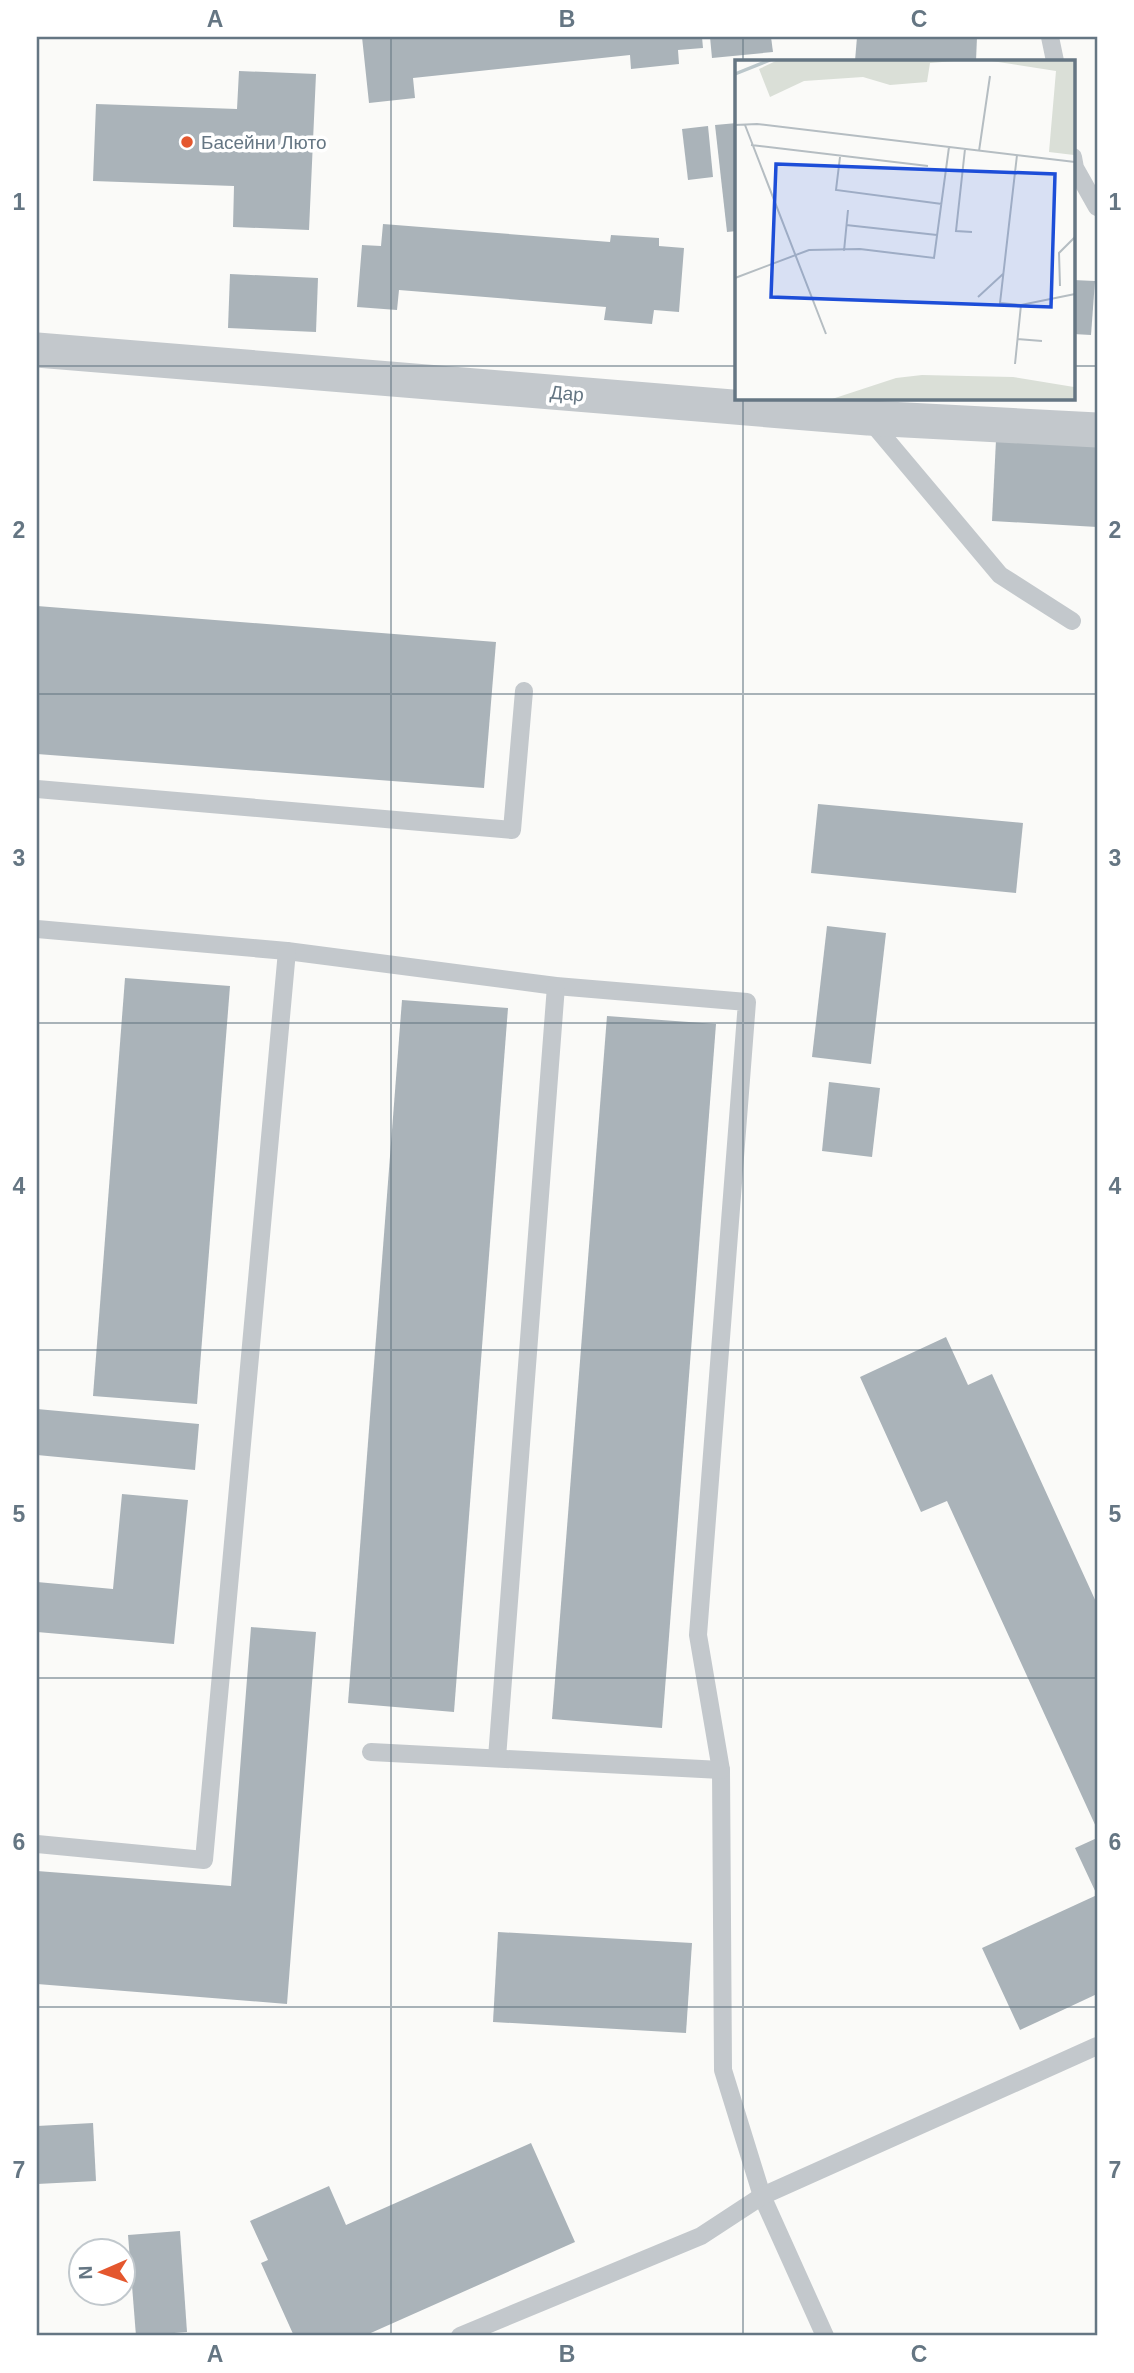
<svg xmlns="http://www.w3.org/2000/svg" width="1134" height="2373" font-family="Helvetica,sans-serif">
  <rect width="100%" height="100%" fill="#fafaf8"/>
  <g fill="#aab3b9">
    <path d="M362 37H702L703 48 678 50 679 64 631 69 630 55 413 78 415 98 369 103Z"/>
    <path d="M710 37H771L773 52 712 58Z"/>
    <path d="M857 37H977L976 61H855Z"/>
    <path d="M239 71 316 74 309 230 233 227 234 186 93 181 96 104 237 109Z"/>
    <path d="M737 123V231L727 232 715 125Z"/>
    <path d="M708 126 713 177 688 180 682 129Z"/>
    <path d="M383 224 610 242 611 235 659 238V246L684 248 679 312 654 310 652 324 604 320 606 307 399 290 397 310 357 307 362 245 381 246Z"/>
    <path d="M230 274 318 278 316 332 228 328Z"/>
    <path d="M1073 280 1095 281 1091 335 1073 334Z"/>
    <path d="M996 440 1097 446V527L992 521Z"/>
    <path d="M37 606 496 642 484 788 37 754Z"/>
    <path d="M818 804 1023 823 1016 893 811 873Z"/>
    <path d="M827 926 886 933 871 1064 812 1057Z"/>
    <path d="M125 978 230 986 197 1404 93 1396Z"/>
    <path d="M402 1000 508 1008 454 1712 348 1703Z"/>
    <path d="M607 1016 716 1024 662 1728 552 1719Z"/>
    <path d="M829 1082 880 1088 872 1157 822 1151Z"/>
    <path d="M946 1337 968 1385 992 1374 1097 1604V1829L947 1501 921 1512 860 1377Z"/>
    <path d="M37 1409 199 1424 195 1470 37 1455Z"/>
    <path d="M122 1494 188 1500 174 1644 37 1632V1582L113 1589Z"/>
    <path d="M251 1627 316 1632 287 2004 37 1984V1871L231 1886Z"/>
    <path d="M1097 1838V1994L1020 2030 982 1948 1097 1895 1075 1848Z"/>
    <path d="M498 1932 692 1943 686 2033 493 2022Z"/>
    <path d="M93 2123 96 2181 37 2184V2126Z"/>
    <path d="M531 2143 575 2242 364 2336H294L261 2263 268 2260 250 2221 329 2186 346 2225Z"/>
    <path d="M180 2231 187 2332 136 2336 128 2235Z"/>
  </g>
  <g fill="none" stroke-linecap="round" stroke-linejoin="round">
    <g stroke="#c3c8cc" stroke-width="18">
      <path d="M1050 37 1055 61"/>
      <path d="M1073 157 1075 168 1097 207"/>
      <path d="M868 418 1000 575 1072 621"/>
      <path d="M37 789 512 830 524 691"/>
      <path d="M37 929 287 951 556 986 747 1002 698 1635 721 1770 723 2070 762 2196 825 2336"/>
      <path d="M371 1752 721 1770"/>
      <path d="M497 1758 556 986"/>
      <path d="M37 1844 204 1860 287 951"/>
      <path d="M460 2336 701 2236 762 2196 1097 2046"/>
    </g>
    <path stroke="#c3c8cc" stroke-width="35" d="M37 350 868 418 1097 430"/>
  </g>
  <path fill="none" stroke="#657683" stroke-width="2" stroke-opacity="0.55" d="M391 37V2336M743 37V61M37 366H737M1073 366H1097M743 397V2336M37 694H1097M37 1023H1097M37 1350H1097M37 1678H1097M37 2007H1097"/>
  <circle fill="#e4572e" stroke="#fff" stroke-width="2.5" cx="187" cy="142" r="7"/>
  <g text-anchor="middle" stroke-width="7" stroke-linejoin="round" paint-order="stroke">
    <g font-size="19" fill="#657683" stroke="#fff" text-anchor="start">
      <text x="201" y="149">Басейни Люто</text>
    </g>
    <g font-size="19" fill="#657683" stroke="#fff">
      <text transform="translate(567 393) rotate(5)" y="7">Дар</text>
    </g>
  </g>
  <g transform="translate(735 60)">
    <rect width="340" height="340" fill="#fafaf8"/>
    <path d="M43 0H231L195 3 192 22 155 25 128 17 69 21 35 37 24 9ZM250 0H339V95L314 92 321 11ZM187 315 278 317 339 327V339H97L161 318Z" fill="#dadfd7"/>
    <path fill="none" stroke="#bbc7cb" stroke-width="3.5" d="M0 14 35 0"/>
    <path fill="none" stroke="#b5bdc2" stroke-width="2" d="M0 65 22 64 340 102M10 65 91 274M16 85 193 106M230 89 221 171 237 172M244 91 255 16M282 95 265 243 286 245 340 234M105 97 101 130 207 144M111 165 202 175M109 191 113 150M0 218 74 190 125 189 199 198 214 87M325 226 324 193 340 177M243 237 268 214M282 279 307 281M280 304 286 245"/>
    <path fill="#1d4ed8" fill-opacity="0.15" stroke="#1d4ed8" stroke-width="3.5" d="M41 104 320 114 316 247 36 237Z"/>
    <rect width="340" height="340" fill="none" stroke="#657683" stroke-width="3.5"/>
  </g>
  <rect width="1134" height="2373" fill="none" stroke="#ffffff" stroke-width="77"/>
  <g transform="translate(102 2272) rotate(268)"><circle r="33" fill="#ffffff" stroke="#c1c8cd" stroke-width="2"/>
  <path d="M0-5L12 26L0 18L-12 26Z" fill="#e4572e"/>
  <text y="-10" font-size="19" font-weight="bold" text-anchor="middle" fill="#657683">N</text>
  </g>
  <rect x="38" y="38" width="1058" height="2296" fill="none" stroke="#657683" stroke-width="2.5"/>
  <g font-size="23" text-anchor="middle" font-weight="bold" fill="#657683">
    <text x="215" y="27">A</text>
    <text x="567" y="27">B</text>
    <text x="919" y="27">C</text>
    <text x="19" y="210">1</text>
    <text x="1115" y="210">1</text>
    <text x="19" y="538">2</text>
    <text x="1115" y="538">2</text>
    <text x="19" y="866">3</text>
    <text x="1115" y="866">3</text>
    <text x="19" y="1194">4</text>
    <text x="1115" y="1194">4</text>
    <text x="19" y="1522">5</text>
    <text x="1115" y="1522">5</text>
    <text x="19" y="1850">6</text>
    <text x="1115" y="1850">6</text>
    <text x="19" y="2178">7</text>
    <text x="1115" y="2178">7</text>
    <text x="215" y="2362">A</text>
    <text x="567" y="2362">B</text>
    <text x="919" y="2362">C</text>
  </g>
</svg>
